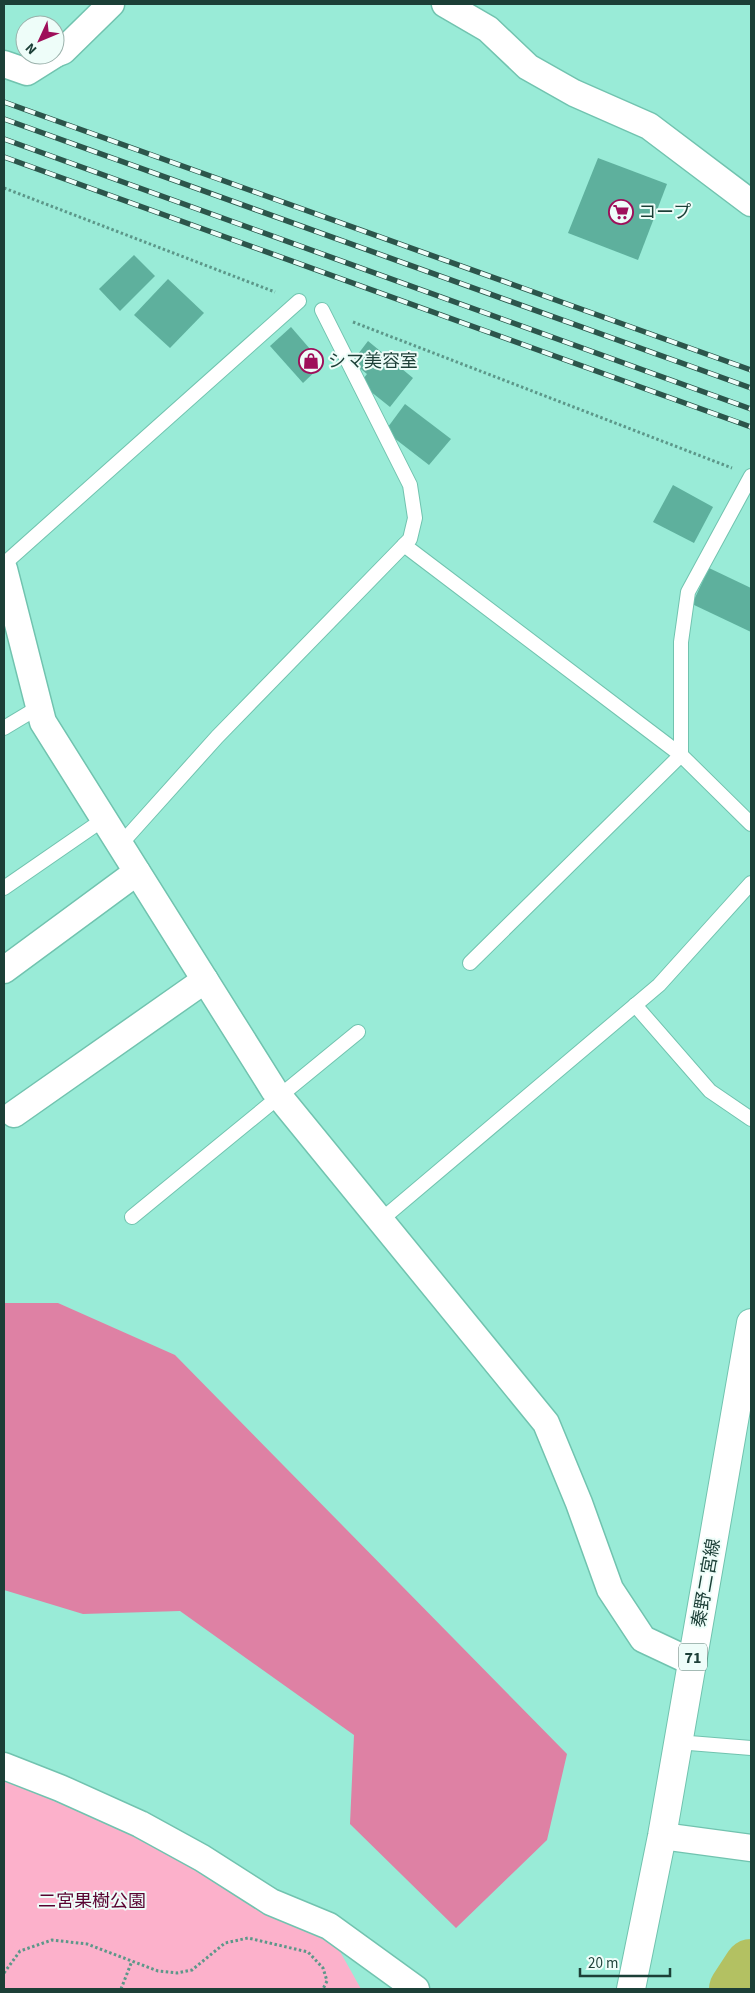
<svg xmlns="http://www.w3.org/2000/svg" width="755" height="1993" font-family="'Source Sans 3','Noto Sans JP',sans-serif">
  <rect width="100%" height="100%" fill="#99ebd7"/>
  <path fill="#fcb1cb" d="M23 1760 333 1939 361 1989H4V1778Z"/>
  <path fill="#de81a4" d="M4 1303H58L175 1355 567 1754 547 1840 456 1928 350 1824 354 1735 180 1611 83 1614 4 1590Z"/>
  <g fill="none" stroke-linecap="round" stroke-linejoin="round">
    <path stroke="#b3c162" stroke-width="54" d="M736 1989 751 1966"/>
  </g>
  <g fill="#5eb09d">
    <path d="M598 158 667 184 638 260 568 233Z"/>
    <path d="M134 255 155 276 120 311 99 289Z"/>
    <path d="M168 279 204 313 170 348 134 315Z"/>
    <path d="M291 327 323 364 303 383 270 346Z"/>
    <path d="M368 341 413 378 390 407 360 383 367 374 352 362Z"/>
    <path d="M405 404 451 439 429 465 385 431Z"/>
    <path d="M673 485 713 507 694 543 653 522Z"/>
    <path d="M709 568 751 588V632L692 604Z"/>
  </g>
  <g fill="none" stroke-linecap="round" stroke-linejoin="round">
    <defs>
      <g id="lane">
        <path d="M404 545 681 755 751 824"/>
        <path d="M4 564 299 301"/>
        <path d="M4 728 39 707"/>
        <path d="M120 845 217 737 410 539 415 518 410 485 322 310"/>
        <path d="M4 888 104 819"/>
        <path d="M470 963 681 755V642L688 592 751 476"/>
        <path d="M635 1005 710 1091 751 1119"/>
        <path d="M132 1217 358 1032"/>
        <path d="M381 1220 659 985 751 883"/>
        <path d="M677 1742 751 1748"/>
      </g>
      <g id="street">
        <path d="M445 4 488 29 528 67 574 93 649 126 751 203"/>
        <path d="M55 54 63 51 111 4"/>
        <path d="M4 64 27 72 54 55"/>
        <path d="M4 569 43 722 274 1090 546 1423 579 1503 610 1589 643 1639 692 1662"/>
        <path d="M4 970 137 872"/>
        <path d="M14 1114 205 980"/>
        <path d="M4 1766 60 1788 140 1824 202 1858 271 1902 329 1926 416 1989"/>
        <path d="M662 1836 751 1848"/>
      </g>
      <path id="primary" d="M631 1989 662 1836 751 1323"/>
    </defs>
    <use href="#lane" stroke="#71c3af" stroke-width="16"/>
    <use href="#street" stroke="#71c3af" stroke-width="29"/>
    <use href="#primary" stroke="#71c3af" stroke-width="30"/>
    <g stroke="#5c9789" stroke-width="3" stroke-dasharray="2.5 2.5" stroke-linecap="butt">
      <path d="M4 188 275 292"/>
      <path d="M353 322 732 468"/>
      <path d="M4 1973 20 1951 52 1940 87 1944 158 1971 177 1973 192 1970 225 1943 248 1938 308 1952 323 1968 327 1981 323 1989"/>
      <path d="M121 1989 132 1961"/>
    </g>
    <use href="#lane" stroke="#fff" stroke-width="14"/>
    <use href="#street" stroke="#fff" stroke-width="26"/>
    <use href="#primary" stroke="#fff" stroke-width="28"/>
    <defs>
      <g id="rail">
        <path d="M4 102 751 370"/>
        <path d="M4 119 751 388"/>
        <path d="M4 139 751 409"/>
        <path d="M4 157 751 427"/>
      </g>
    </defs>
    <use href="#rail" stroke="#2c554b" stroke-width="5.5"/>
    <use href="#rail" stroke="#eefdf9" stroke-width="4" stroke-dasharray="11" stroke-linecap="butt"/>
  </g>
  <defs>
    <symbol id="supermarket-ring" viewBox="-11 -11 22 22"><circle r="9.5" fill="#eefdf9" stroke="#9e0f5a" stroke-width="1.5"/><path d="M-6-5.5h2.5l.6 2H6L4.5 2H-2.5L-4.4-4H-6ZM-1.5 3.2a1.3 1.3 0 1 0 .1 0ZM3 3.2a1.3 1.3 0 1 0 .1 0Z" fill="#9e0f5a"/></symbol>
    <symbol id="shop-ring" viewBox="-11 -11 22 22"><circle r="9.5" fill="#eefdf9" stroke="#9e0f5a" stroke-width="1.5"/><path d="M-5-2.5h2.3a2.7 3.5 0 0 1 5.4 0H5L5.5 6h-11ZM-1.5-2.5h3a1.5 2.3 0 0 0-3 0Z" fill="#9e0f5a"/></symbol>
  </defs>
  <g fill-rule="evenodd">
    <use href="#supermarket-ring" x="607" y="198" width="28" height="28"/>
    <use href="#shop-ring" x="297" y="347" width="28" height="28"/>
  </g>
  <g text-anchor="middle" stroke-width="4" stroke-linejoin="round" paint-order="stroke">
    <rect fill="#eefdf9" stroke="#5b7871" stroke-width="1" x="679" y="1643.5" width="28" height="27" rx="4"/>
    <g font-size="16" font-weight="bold" fill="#1c3f37">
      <text x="693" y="1663">71</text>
    </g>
    <g font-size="18" fill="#1c3f37" stroke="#eefdf9" text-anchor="start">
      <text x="638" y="218">コープ</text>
      <text x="328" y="367">シマ美容室</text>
    </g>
    <g font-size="18" fill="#1c3f37" stroke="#eefdf9">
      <text transform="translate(706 1583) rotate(-80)" y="6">秦野二宮線</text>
    </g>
    <g font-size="18" fill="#590230" stroke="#eefdf9">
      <text x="92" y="1907">二宮果樹公園</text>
    </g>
  </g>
  <rect width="755" height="1993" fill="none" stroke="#1c3f37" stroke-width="10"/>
  <g transform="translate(40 40) rotate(226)"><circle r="24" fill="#eefdf9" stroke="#9ab1ab"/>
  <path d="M0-4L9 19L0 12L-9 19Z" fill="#9e0f5a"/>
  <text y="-8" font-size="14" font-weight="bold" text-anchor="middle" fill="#1c3f37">N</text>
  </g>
  <path d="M580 1968v8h90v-8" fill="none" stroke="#1c3f37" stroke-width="2.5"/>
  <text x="588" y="1968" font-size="15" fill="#1c3f37" stroke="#eefdf9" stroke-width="4" paint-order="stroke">20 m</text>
</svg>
